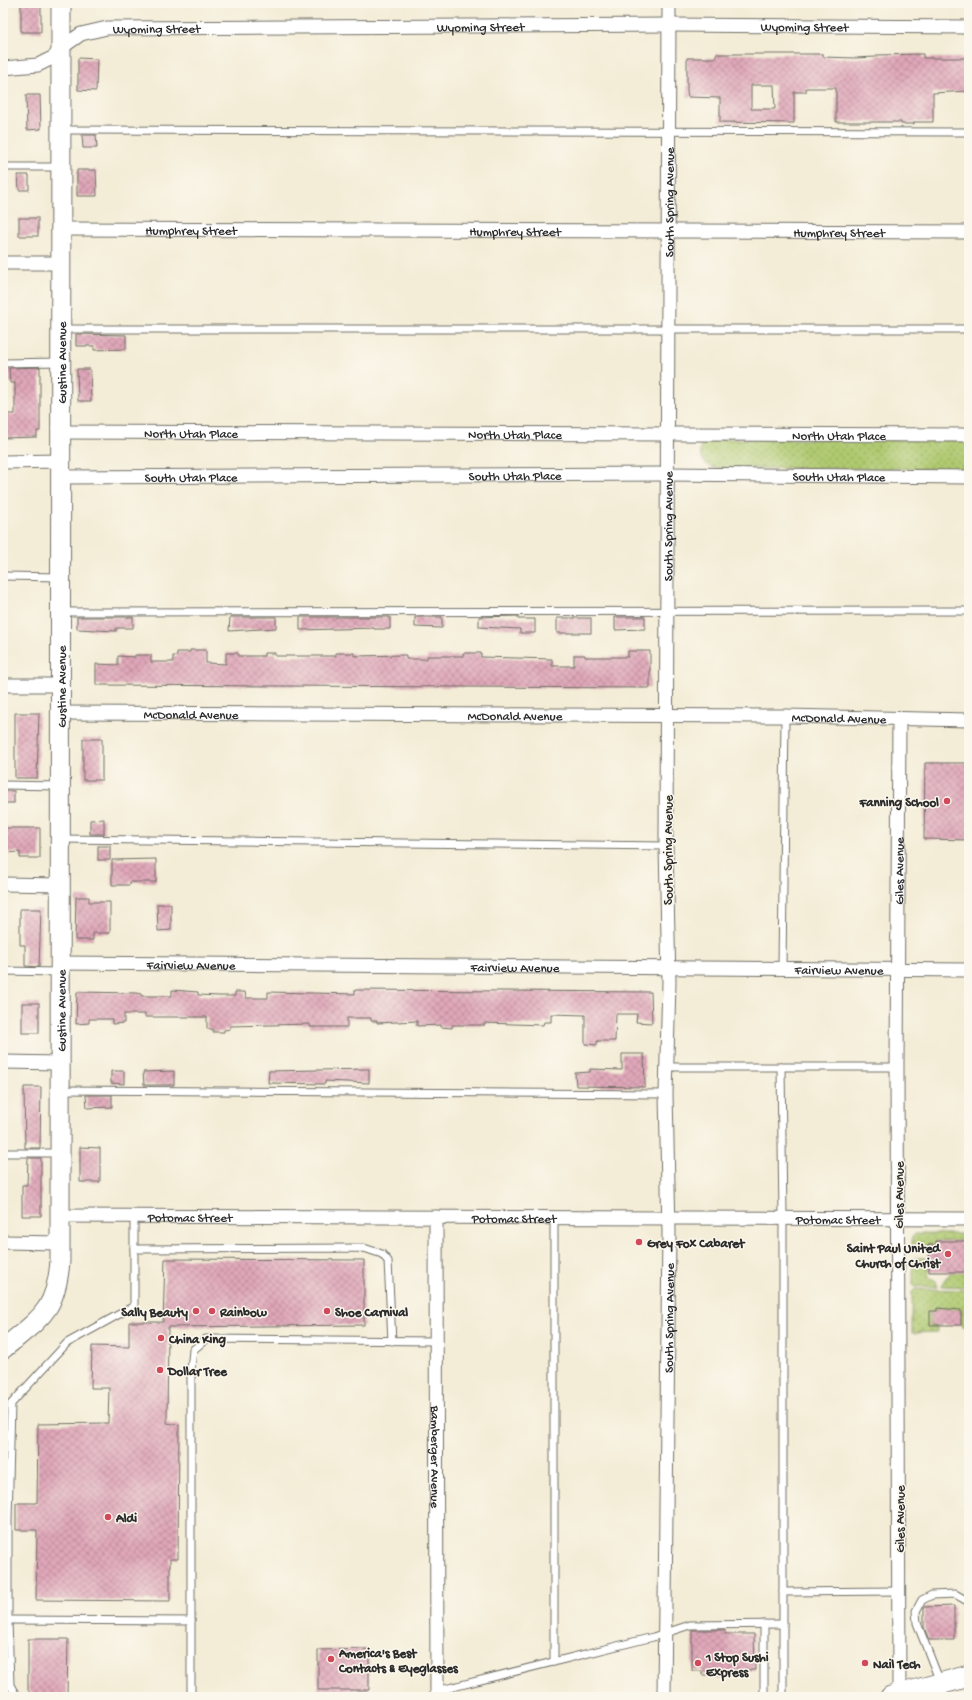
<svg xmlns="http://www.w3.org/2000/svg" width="972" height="1700" font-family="'Gochi Hand',sans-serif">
  <defs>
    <pattern id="grass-dots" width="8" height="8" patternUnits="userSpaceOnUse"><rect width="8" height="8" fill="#afc96f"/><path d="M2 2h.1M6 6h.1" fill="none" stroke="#8fa35b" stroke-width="1.8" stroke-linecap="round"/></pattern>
    <pattern id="building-cross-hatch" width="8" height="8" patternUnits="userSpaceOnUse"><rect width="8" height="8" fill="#e0a7b9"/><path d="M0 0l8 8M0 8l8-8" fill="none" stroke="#b68897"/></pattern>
  </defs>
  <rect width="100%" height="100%" fill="#fbf7ec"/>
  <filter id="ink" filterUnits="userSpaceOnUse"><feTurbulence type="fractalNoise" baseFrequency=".025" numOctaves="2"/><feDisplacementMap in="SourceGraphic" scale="8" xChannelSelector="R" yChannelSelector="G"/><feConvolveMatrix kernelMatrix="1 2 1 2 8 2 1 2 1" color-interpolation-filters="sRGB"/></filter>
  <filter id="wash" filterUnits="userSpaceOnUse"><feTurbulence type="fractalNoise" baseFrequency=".012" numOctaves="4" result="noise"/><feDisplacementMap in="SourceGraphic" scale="16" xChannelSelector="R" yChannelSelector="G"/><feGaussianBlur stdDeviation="0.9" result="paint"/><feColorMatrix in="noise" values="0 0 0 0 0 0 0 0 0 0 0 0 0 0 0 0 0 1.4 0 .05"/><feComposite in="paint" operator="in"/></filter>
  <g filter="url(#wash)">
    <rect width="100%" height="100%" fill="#f3ecd6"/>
    <g fill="url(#grass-dots)" stroke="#6d7a4d">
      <path d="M709 439 969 440V469L716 468C703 465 697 455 702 443Z"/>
      <path d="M915 1234H969V1241H936V1245H928V1248C922 1248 918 1251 912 1247V1237Z"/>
      <path d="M915 1258H924L927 1260 929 1277 936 1281 937 1287 915 1286 913 1285V1260Z"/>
      <path d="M951 1267 969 1272V1287L942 1286C943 1279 951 1277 951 1267Z"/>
      <path d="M915 1289 969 1290V1327H963V1325H961V1310L937 1308V1311H930V1325H936L938 1332 912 1333V1292Z"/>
    </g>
    <g id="blocks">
      <g fill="url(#building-cross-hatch)" fill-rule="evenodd">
        <rect x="21" y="3" width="20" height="29"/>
        <path d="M716 54H823V57L855 58 876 57V55L923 54V58H969V91L933 93V122H914V124H901V122H836V88H806V92H794V123L720 122V98L688 97 687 91V58H716ZM751 85H774L775 109H751Z"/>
        <path d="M78 58 97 59 96 91 78 90Z"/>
        <path d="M26 95H40L41 129 27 130Z"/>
        <path d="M82 135H96L97 148H83Z"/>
        <path d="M77 170H96L97 196H77Z"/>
        <path d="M18 175H29V190H19Z"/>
        <rect x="19" y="218" width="19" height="18"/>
        <path d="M76 334 126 335V349L94 350V346H76Z"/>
        <path d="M40 367V431H37V437L3 438V414H15V383H10L9 368Z"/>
        <path d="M77 369H90L91 401H78Z"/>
        <path d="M518 616V619H535V633H520V629L479 627V617Z"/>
        <path d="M77 617H133V628H116V631L77 629Z"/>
        <path d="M230 617H276V628L229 631Z"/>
        <path d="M300 617H390V629H374V628L300 630Z"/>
        <path d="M415 617H442V628L415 627Z"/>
        <path d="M615 617H645V629L615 630Z"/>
        <rect x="557" y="618" width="34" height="15"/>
        <path d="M190 650H206V663L226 664V653H238V656H264V653H275V656H336V653H354V656L406 655V659H427V656H463V653H481V657L552 659V666H574V655H585V657H628V651H650V688L96 685V664L118 665V656L135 657V655H151V662H173V656H177V652H190Z"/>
        <path d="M15 713H39L37 778H15Z"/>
        <rect x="83" y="739" width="19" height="41"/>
        <path d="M925 763H969V840L924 839Z"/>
        <rect x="3" y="791" width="11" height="12"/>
        <path d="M104 819V834H90V820Z"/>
        <path d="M3 828H40V858H20V852L3 853Z"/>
        <rect x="98" y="846" width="12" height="14"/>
        <path d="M156 859V882H130V885H112V860Z"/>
        <path d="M76 897H89V902H110V933H93V940H75Z"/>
        <path d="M157 904H171V930L158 931Z"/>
        <path d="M20 909H41L39 967 25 966V945H20Z"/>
        <path d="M172 990 198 992V995L219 996H235V992H245L246 998H268V992L355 994V990L651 992 652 1023 636 1022 637 1014H616L615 1041H597V1045L585 1044V1015L551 1014V1022H544L543 1025 485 1023V1025H452V1028L441 1027V1025L417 1026V1021L377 1023V1021H371V1018H347V1027H310V1024L230 1026V1029L224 1030V1032H213V1029H207V1017H145V1014H124V1023L112 1024V1019H89V1023L76 1024 77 992 137 993 141 994V996H172Z"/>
        <rect x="22" y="1003" width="17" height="30"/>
        <path d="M622 1054H644L645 1087 576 1086 575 1073 590 1072V1069L622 1070Z"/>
        <path d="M369 1069V1083L325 1081V1084L268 1083 269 1071Z"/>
        <path d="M111 1071H124V1084L111 1083Z"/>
        <path d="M174 1071V1085H144L143 1072Z"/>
        <path d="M24 1087H41L40 1148H25Z"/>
        <path d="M86 1095H112V1107L87 1108Z"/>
        <path d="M80 1147 100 1148V1182H80Z"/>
        <path d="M28 1158H41V1216H22V1185H27Z"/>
        <path d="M936 1241H969V1272H929L928 1245H936Z"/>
        <path d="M165 1259 364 1260V1325L168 1327 167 1423 179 1425 178 1559H170V1601L36 1600 37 1530H16V1503H37L38 1424 108 1423 109 1388H91L92 1346 129 1347V1322H163Z"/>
        <path d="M937 1308 961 1310V1325H930V1311H937Z"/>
        <path d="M954 1606V1640H929L924 1627V1607Z"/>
        <path d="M692 1630H725V1634H754L755 1670H744V1675H702V1671H692Z"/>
        <path d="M28 1639H68L67 1697H33L28 1690Z"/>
        <path d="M369 1649V1690H318V1650Z"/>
      </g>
    </g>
  </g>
  <g filter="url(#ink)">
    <use href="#blocks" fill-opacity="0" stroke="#716f67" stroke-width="1"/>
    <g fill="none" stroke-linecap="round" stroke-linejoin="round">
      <defs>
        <g id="lane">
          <path d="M61 130 969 132"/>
          <path d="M3 167H60"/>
          <path d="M60 329H969"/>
          <path d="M3 363 60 362"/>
          <path d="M3 576 60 577"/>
          <path d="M61 612 969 611"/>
          <path d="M3 785 59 786"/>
          <path d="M60 839 666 846"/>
          <path d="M782 969 785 716"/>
          <path d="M3 971 59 972"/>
          <path d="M666 1067H897"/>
          <path d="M781 1067 783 1217V1697"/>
          <path d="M60 1090 666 1094"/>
          <path d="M3 1153H59"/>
          <path d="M134 1249V1216"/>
          <path d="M783 1592 899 1591"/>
          <path d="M8 1620 191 1621"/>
          <path d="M554 1662V1217"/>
          <path d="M940 1682 917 1623 916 1611 922 1600 932 1595 955 1594 969 1602"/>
          <path d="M437 1691 653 1637 690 1625 783 1624"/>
          <path d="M17 1697 10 1685 8 1620V1520L11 1404 67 1343 134 1306V1249L364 1248 382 1254 388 1261 392 1341"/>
          <path d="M191 1697V1369L193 1350 206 1339 436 1341"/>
          <path d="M764 1697V1624"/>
        </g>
        <g id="street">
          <path id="s1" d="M3 68 38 65 54 57 61 48 81 34 107 28 669 25 969 27"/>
          <path id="s2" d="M60 229 969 232"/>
          <path d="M3 263H60"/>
          <path id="s3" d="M60 432 969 435"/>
          <path d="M3 462 60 461"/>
          <path id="s4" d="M60 477 667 474 969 477"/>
          <path d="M3 685H60"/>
          <path id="s5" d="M60 713 785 716 969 720"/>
          <path d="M3 884 60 885"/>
          <path id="s6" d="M60 963 969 970"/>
          <path d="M3 1062 60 1063"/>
          <path id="s7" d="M60 1216 969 1219"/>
          <path id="s8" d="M436 1217 437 1697"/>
          <path d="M3 1242 59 1243"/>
          <path id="s9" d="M899 1695 897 1067 899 720"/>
          <path id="s10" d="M664 1697 669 1232 666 1094 669 982 666 846 669 3"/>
        </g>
        <g id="secondary">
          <path id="s11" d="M3 1349C40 1318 56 1312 60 1261L61 3"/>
        </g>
        <path id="primary" d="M891 1697 969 1676"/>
      </defs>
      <use href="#lane" stroke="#716f67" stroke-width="9"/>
      <use href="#street" stroke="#716f67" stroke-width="15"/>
      <use href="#secondary" stroke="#716f67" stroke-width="21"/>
      <use href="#primary" stroke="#716f67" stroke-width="23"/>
      <use href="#lane" stroke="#fff" stroke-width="7"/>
      <use href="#street" stroke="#fff" stroke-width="13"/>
      <use href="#secondary" stroke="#fff" stroke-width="19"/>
      <use href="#primary" stroke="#fff" stroke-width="21"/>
    </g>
  </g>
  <g fill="#d1495b" stroke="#fbf7ec" stroke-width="1.5">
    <circle cx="947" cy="801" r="4"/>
    <circle cx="639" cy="1242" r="4"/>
    <circle cx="948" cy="1254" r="4"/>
    <circle cx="196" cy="1311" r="4"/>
    <circle cx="212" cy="1311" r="4"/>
    <circle cx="327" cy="1311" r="4"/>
    <circle cx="161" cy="1338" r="4"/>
    <circle cx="160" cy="1370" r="4"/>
    <circle cx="108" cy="1517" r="4"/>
    <circle cx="331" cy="1659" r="4"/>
    <circle cx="698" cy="1663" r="4"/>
    <circle cx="865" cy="1663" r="4"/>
  </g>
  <g text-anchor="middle" stroke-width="3" stroke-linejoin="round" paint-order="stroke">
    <g font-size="13" fill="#2b2b2b" stroke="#fbf7ec">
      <text dy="5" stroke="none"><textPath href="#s1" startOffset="489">Wyoming Street</textPath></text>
      <text dy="5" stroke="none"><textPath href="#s1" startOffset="813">Wyoming Street</textPath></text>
      <text dy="5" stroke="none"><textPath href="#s1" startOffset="165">Wyoming Street</textPath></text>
      <text dy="5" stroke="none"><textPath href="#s10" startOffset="1495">South Spring Avenue</textPath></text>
      <text dy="5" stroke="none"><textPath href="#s2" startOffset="131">Humphrey Street</textPath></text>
      <text dy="5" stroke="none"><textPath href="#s2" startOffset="455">Humphrey Street</textPath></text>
      <text dy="5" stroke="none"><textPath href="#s2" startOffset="779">Humphrey Street</textPath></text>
      <text dy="5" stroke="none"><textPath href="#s11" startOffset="1008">Gustine Avenue</textPath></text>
      <text dy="5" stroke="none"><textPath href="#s3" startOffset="131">North Utah Place</textPath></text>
      <text dy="5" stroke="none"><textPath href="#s3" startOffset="455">North Utah Place</textPath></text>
      <text dy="5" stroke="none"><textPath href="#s3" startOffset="779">North Utah Place</textPath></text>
      <text dy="5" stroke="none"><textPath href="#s4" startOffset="455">South Utah Place</textPath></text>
      <text dy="5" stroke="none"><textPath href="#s4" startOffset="779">South Utah Place</textPath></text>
      <text dy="5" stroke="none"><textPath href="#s4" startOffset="131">South Utah Place</textPath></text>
      <text dy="5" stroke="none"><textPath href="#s10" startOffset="1171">South Spring Avenue</textPath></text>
      <text dy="5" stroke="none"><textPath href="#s11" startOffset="684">Gustine Avenue</textPath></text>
      <text dy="5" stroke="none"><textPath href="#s5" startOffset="131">McDonald Avenue</textPath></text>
      <text dy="5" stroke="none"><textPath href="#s5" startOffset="455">McDonald Avenue</textPath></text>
      <text dy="5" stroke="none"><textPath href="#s5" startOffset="779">McDonald Avenue</textPath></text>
      <text transform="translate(667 850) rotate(-90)" y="5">South Spring Avenue</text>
      <text dy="5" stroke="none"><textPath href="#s9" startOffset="824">Giles Avenue</textPath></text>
      <text dy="5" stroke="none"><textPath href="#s6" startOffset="131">Fairview Avenue</textPath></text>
      <text dy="5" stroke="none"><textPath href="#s6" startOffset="455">Fairview Avenue</textPath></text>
      <text dy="5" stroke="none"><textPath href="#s6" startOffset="779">Fairview Avenue</textPath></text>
      <text dy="5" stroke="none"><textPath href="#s11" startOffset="360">Gustine Avenue</textPath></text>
      <text transform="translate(898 1195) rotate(-90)" y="5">Giles Avenue</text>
      <text dy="5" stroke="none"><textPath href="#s7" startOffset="130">Potomac Street</textPath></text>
      <text dy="5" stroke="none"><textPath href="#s7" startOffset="454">Potomac Street</textPath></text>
      <text dy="5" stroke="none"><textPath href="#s7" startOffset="778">Potomac Street</textPath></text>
      <text dy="5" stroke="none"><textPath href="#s10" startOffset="379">South Spring Avenue</textPath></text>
      <text dy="5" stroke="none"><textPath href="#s8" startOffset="240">Bamberger Avenue</textPath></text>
      <text transform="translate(899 1519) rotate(-90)" y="5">Giles Avenue</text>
    </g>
    <g font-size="13" font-weight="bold" fill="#2b2b2b" stroke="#fbf7ec" text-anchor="start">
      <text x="939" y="806" text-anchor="end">Fanning School</text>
      <text x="647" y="1247">Grey Fox Cabaret</text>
      <text x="940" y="1252" text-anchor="end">Saint Paul United<tspan x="940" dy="15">Church of Christ</tspan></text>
      <text x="188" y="1316" text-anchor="end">Sally Beauty</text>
      <text x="220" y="1316">Rainbow</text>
      <text x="335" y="1316">Shoe Carnival</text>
      <text x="169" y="1343">China King</text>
      <text x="168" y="1375">Dollar Tree</text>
      <text x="116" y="1522">Aldi</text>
      <text x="339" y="1657">America's Best<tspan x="339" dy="15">Contacts &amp; Eyeglasses</tspan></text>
      <text x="706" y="1661">1 Stop Sushi<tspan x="706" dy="15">Express</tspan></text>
      <text x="873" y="1668">Nail Tech</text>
    </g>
  </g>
  <rect width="972" height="1700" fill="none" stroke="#fbf7ec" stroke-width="16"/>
</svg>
